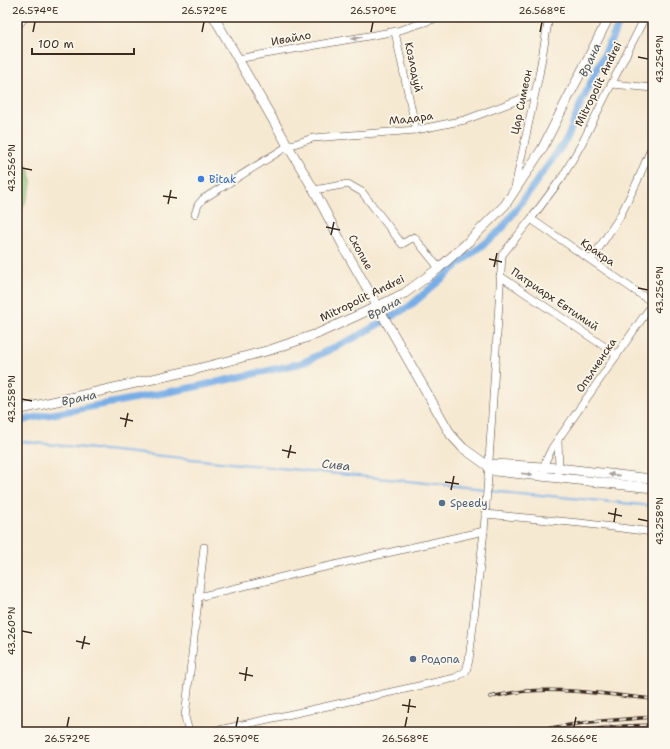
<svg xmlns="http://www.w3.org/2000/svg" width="670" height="749" font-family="'Shantell Sans',sans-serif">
  <rect width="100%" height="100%" fill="#fbf7ec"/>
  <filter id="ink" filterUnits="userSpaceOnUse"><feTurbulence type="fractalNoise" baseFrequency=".025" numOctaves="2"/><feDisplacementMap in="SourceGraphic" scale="8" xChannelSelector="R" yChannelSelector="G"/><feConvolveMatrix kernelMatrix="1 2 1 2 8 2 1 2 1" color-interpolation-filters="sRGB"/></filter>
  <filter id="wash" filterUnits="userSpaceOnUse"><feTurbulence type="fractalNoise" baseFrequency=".012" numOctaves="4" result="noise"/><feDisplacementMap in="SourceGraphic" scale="16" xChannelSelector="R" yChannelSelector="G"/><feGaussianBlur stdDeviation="0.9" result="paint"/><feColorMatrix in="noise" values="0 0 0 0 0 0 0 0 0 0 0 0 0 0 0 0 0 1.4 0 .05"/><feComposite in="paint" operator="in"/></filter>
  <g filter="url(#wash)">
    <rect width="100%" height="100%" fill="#f6e9d2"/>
    <path fill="#9dd78a" stroke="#6c8054" d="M17 155C42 177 28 195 17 220Z"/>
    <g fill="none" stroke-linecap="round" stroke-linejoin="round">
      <g stroke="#78aee6" stroke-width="2">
        <path d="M17 441 485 489"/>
        <path d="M489 490 653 506"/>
      </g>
      <path stroke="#78aee6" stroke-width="7" d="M17 422 32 418 195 387 302 363 356 337 410 306 460 263 502 229 567 139 581 103 622 17"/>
    </g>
  </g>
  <g filter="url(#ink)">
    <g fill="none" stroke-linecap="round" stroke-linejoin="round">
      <defs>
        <g id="minor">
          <path d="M395 32 416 130"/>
          <path d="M237 59 397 31 441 17"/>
          <path d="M612 84 653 88"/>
          <path d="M515 187 539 75 549 17"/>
          <path d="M314 190 348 184 362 192 402 244 414 237 439 268"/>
          <path d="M195 214 198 205 203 199 288 146 313 138 416 130 465 120 534 94"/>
          <path d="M531 219 653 303"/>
          <path d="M591 260 619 218 637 182 653 144"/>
          <path d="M500 276 617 355"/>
          <path d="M544 472 546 460 552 448 653 303"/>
          <path d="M558 477 559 468 558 441"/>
          <path d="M485 514 580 523 653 532"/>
          <path d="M198 597 303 572 484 531"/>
          <path d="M189 732 185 717 204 547"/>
          <path d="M210 732 455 678 466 671 469 660 484 531 488 477 502 255 531 219 563 176 582 143 645 17"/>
        </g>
        <g id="tertiary">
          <path d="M214 17 288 146 314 190 347 253 451 435 463 448 495 471 653 488"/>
          <path d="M17 25 24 17"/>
          <path d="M17 410 197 369 270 350 317 334 378 306 405 293 439 268 468 242 505 205 542 149 609 17"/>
          <path d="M489 468 495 464 559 468 643 478H653"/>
        </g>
      </defs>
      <use href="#minor" stroke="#574739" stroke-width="8"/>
      <use href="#tertiary" stroke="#574739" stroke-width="10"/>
      <use href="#minor" stroke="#fff" stroke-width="7"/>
      <use href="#tertiary" stroke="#fff" stroke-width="9"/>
      <defs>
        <g id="rail">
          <path d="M490 697C502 695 514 692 526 691 568 688 611 695 653 699"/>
          <path d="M524 732 590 722 653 717"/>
          <path d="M568 732 625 726 653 725"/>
        </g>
      </defs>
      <use href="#rail" stroke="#3b2a1e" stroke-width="3.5"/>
      <use href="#rail" stroke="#fbf7ec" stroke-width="2" stroke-dasharray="6" stroke-linecap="butt"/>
    </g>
    <defs><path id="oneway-solid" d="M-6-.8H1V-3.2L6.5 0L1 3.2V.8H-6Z"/></defs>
    <g fill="#a79f9a">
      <use href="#oneway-solid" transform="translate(357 38) rotate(171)"/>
      <use href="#oneway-solid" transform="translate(527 474) rotate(6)"/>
      <use href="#oneway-solid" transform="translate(614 475) rotate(-174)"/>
    </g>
  </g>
  <path fill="none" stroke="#3b2a1e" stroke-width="1.5" d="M33 32 35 22M202 32 204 22M371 32 373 22M540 32 542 22M638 57 648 59M22 168 32 170M163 196 177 198M168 204 171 190M326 227 340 230M331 235 334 222M489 259 502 262M494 267 497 253M638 288 648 290M22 399 32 401M120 418 133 421M125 427 128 413M282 450 296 453M288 458 291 445M445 482 459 484M451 490 454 476M608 513 622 516M638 519 648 521M614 522 616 508M22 631 32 633M76 641 90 644M82 649 85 636M239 673 253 676M245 681 247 667M402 705 416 707M408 713 410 699M67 727 69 717M236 727 238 717M405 727 407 717M574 727 576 717"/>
  <circle fill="#3f7fe0" stroke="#fbf7ec" stroke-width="1.5" cx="201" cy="179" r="4"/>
  <g fill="#5c6f8a" stroke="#fbf7ec" stroke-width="1.5">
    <circle cx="442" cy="503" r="4"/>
    <circle cx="413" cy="659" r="4"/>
  </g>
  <g text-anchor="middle" stroke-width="3.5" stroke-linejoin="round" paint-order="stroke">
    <g font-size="11" fill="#3b2a1e" stroke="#fbf7ec">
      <text transform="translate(291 38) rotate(-10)" y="4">Ивайло</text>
      <text transform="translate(414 67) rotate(78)" y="4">Козлодуй</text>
      <text transform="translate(598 84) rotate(-64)" y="4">Mitropolit Andrei</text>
      <text transform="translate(521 102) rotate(-78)" y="4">Цар Симеон</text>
      <text transform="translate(411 118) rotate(-7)" y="4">Мадара</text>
      <text transform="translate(361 252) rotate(61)" y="4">Скопие</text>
      <text transform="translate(598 252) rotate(35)" y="4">Кракра</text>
      <text transform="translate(362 298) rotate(-26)" y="4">Mitropolit Andrei</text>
      <text transform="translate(555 299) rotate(34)" y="4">Патриарх Евтимий</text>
      <text transform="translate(596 365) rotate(-56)" y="4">Опълченска</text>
    </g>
    <g font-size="11" fill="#366cbe" stroke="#fbf7ec" text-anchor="start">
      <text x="209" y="183">Bitak</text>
    </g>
    <g font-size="11" fill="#4e5e75" stroke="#fbf7ec" text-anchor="start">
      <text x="450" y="507">Speedy</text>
      <text x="421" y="663">Родопа</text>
    </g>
    <g font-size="12" font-style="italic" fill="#505864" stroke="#fbf7ec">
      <text transform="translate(590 60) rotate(-65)" y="4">Врана</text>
      <text transform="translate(384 308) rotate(-28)" y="4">Врана</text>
      <text transform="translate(79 398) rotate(-12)" y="4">Врана</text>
      <text transform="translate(336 465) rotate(6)" y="4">Сива</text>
    </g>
  </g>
  <rect width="670" height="749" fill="none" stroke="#fbf7ec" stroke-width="44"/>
  <path d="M32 48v6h102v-6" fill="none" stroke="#3b2a1e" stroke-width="2"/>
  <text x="38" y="48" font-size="12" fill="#3b2a1e" stroke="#fbf7ec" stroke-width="3" paint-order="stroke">100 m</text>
  <rect x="22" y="22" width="626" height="705" fill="none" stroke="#3b2a1e" stroke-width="1.5"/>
  <g font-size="10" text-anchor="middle" fill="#3b2a1e">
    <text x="35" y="14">26.574°E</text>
    <text x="204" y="14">26.572°E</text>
    <text x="373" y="14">26.570°E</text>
    <text x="542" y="14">26.568°E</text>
    <text transform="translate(659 59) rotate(-90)" y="4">43.254°N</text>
    <text transform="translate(11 168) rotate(-90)" y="4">43.256°N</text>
    <text transform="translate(659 290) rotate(-90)" y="4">43.256°N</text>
    <text transform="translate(11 399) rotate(-90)" y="4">43.258°N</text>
    <text transform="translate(659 521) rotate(-90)" y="4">43.258°N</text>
    <text transform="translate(11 631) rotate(-90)" y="4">43.260°N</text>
    <text x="67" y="742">26.572°E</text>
    <text x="236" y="742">26.570°E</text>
    <text x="405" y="742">26.568°E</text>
    <text x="574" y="742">26.566°E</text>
  </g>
</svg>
